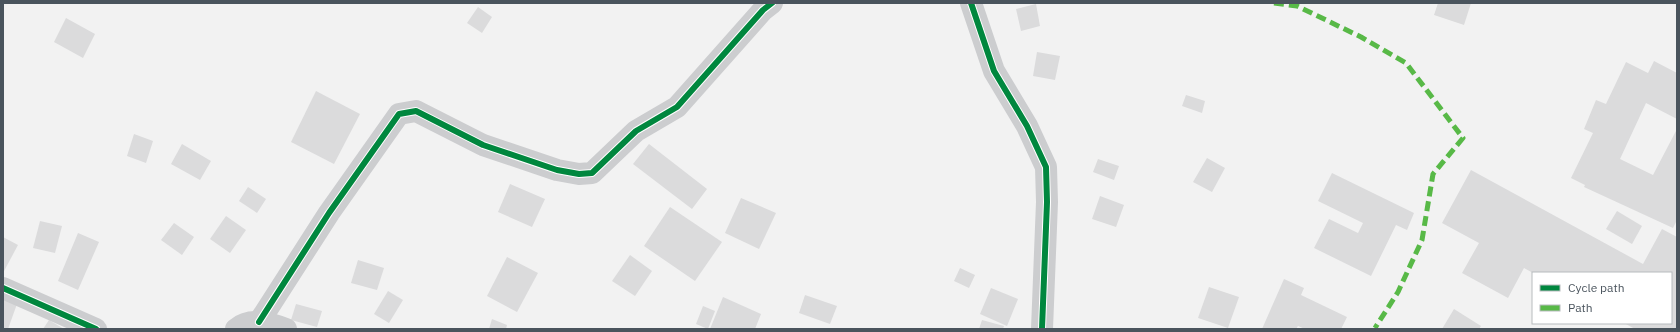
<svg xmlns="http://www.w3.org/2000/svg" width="1680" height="332" font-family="'IBM Plex Sans',sans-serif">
  <rect width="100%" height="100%" fill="#f2f2f2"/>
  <g fill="#dbdbdc">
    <path d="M1438 3H1471L1464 25 1434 15Z"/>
    <path d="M1036 4 1040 26 1021 31 1016 9Z"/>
    <path d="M478 7 492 17 482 33 467 23Z"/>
    <path d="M66 18 95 34 83 58 54 42Z"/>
    <path d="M1037 52 1060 56 1055 80 1033 76Z"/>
    <path d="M1654 61 1677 73V119L1646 103 1620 159 1653 175 1677 129V220L1673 228 1584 187 1585 185 1571 178 1593 133 1584 129 1596 100 1606 104 1626 62 1648 73Z"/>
    <path d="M316 91 360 114 334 164 291 142Z"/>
    <path d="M1186 95 1205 101 1202 113 1182 106Z"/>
    <path d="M134 134 153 141 146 163 127 156Z"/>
    <path d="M182 144 211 161 200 180 171 164Z"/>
    <path d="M649 144 707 189 692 209 633 164Z"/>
    <path d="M1207 158 1225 168 1212 192 1193 182Z"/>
    <path d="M1098 159 1119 166 1114 180 1093 172Z"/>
    <path d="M1471 170 1643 264 1662 229 1677 237V329H1635L1624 323H1671V273H1533L1524 268 1508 298 1462 273 1479 243 1442 223Z"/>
    <path d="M1332 173 1414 213 1407 230 1396 225 1371 276 1314 248 1329 219 1358 233 1363 223 1318 201Z"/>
    <path d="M510 184 545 199 532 227 498 212Z"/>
    <path d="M248 187 266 199 257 213 239 201Z"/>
    <path d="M1100 196 1124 205 1116 227 1092 219Z"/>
    <path d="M741 198 776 213 759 249 725 233Z"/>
    <path d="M670 207 722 242 695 281 644 246Z"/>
    <path d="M1617 211 1642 226 1632 244 1606 229Z"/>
    <path d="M226 216 246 230 230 253 210 239Z"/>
    <path d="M40 221 62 226 55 253 33 248Z"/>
    <path d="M174 223 194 237 182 255 161 240Z"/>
    <path d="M78 233 99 242 78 290 58 281Z"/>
    <path d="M3 237 18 245 3 273Z"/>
    <path d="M630 255 652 271 635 296 612 281Z"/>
    <path d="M507 257 538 273 517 312 487 296Z"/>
    <path d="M358 260 384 268 377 290 351 283Z"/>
    <path d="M960 268 975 275 969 288 954 281Z"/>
    <path d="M1284 279 1304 288 1301 295 1347 317 1341 329H1305L1298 326 1296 329H1262Z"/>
    <path d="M1209 287 1239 297 1228 328 1198 318Z"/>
    <path d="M991 288 1018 299 1007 326 980 314Z"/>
    <path d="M388 291 403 300 389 323 374 314Z"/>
    <path d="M805 295 837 306 830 324 799 313Z"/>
    <path d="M723 297 761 314 755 329H710Z"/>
    <path d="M3 298 17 304 8 329H3Z"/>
    <path d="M296 304 322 311 317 327 291 320Z"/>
    <path d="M703 306 715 311 708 329 696 324Z"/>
    <path d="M1454 309 1481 326 1479 329H1442Z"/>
    <path d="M492 319 507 325 506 329H489Z"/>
    <path d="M49 320 64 329H43Z"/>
    <path d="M982 320 1004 326 1003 329H979Z"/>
  </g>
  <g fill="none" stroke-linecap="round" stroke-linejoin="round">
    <g stroke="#cccdcf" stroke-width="22">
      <path d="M971 3 994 71 1027 126 1046 167 1047 202 1042 329"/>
      <path d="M3 288 96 329"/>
      <path d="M259 322 329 213 399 114 416 111 483 145 557 170 579 174 592 173 636 131 677 107 763 10 772 3"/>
      <path d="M236 329C250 317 270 323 286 329"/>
    </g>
    <path stroke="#58b947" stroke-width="5" stroke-dasharray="10 5" stroke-linecap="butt" d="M1274 3 1297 6 1361 37 1406 63 1463 138 1433 174 1422 240 1398 292 1375 328"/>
    <defs>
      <g id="cycleway">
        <path d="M971 3 994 71 1027 126 1046 167 1047 202 1042 329"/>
        <path d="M3 288 96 329"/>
        <path d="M259 322 329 213 399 114 416 111 483 145 557 170 579 174 592 173 636 131 677 107 763 10 772 3"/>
      </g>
    </defs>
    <use href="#cycleway" stroke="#fff" stroke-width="8"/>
    <use href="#cycleway" stroke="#00873e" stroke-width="6"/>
  </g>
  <rect width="1680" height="332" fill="none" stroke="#4a545d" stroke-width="8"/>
  <rect x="1532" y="272" width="140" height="52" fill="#ffffff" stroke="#b7bbbe"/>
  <rect x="1540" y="285" width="20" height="6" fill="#00873e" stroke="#b7bbbe"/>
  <text x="1568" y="292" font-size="12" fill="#4a545d">Cycle path</text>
  <rect x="1540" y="305" width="20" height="6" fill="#58b947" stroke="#b7bbbe"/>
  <text x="1568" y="312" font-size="12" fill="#4a545d">Path</text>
</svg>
